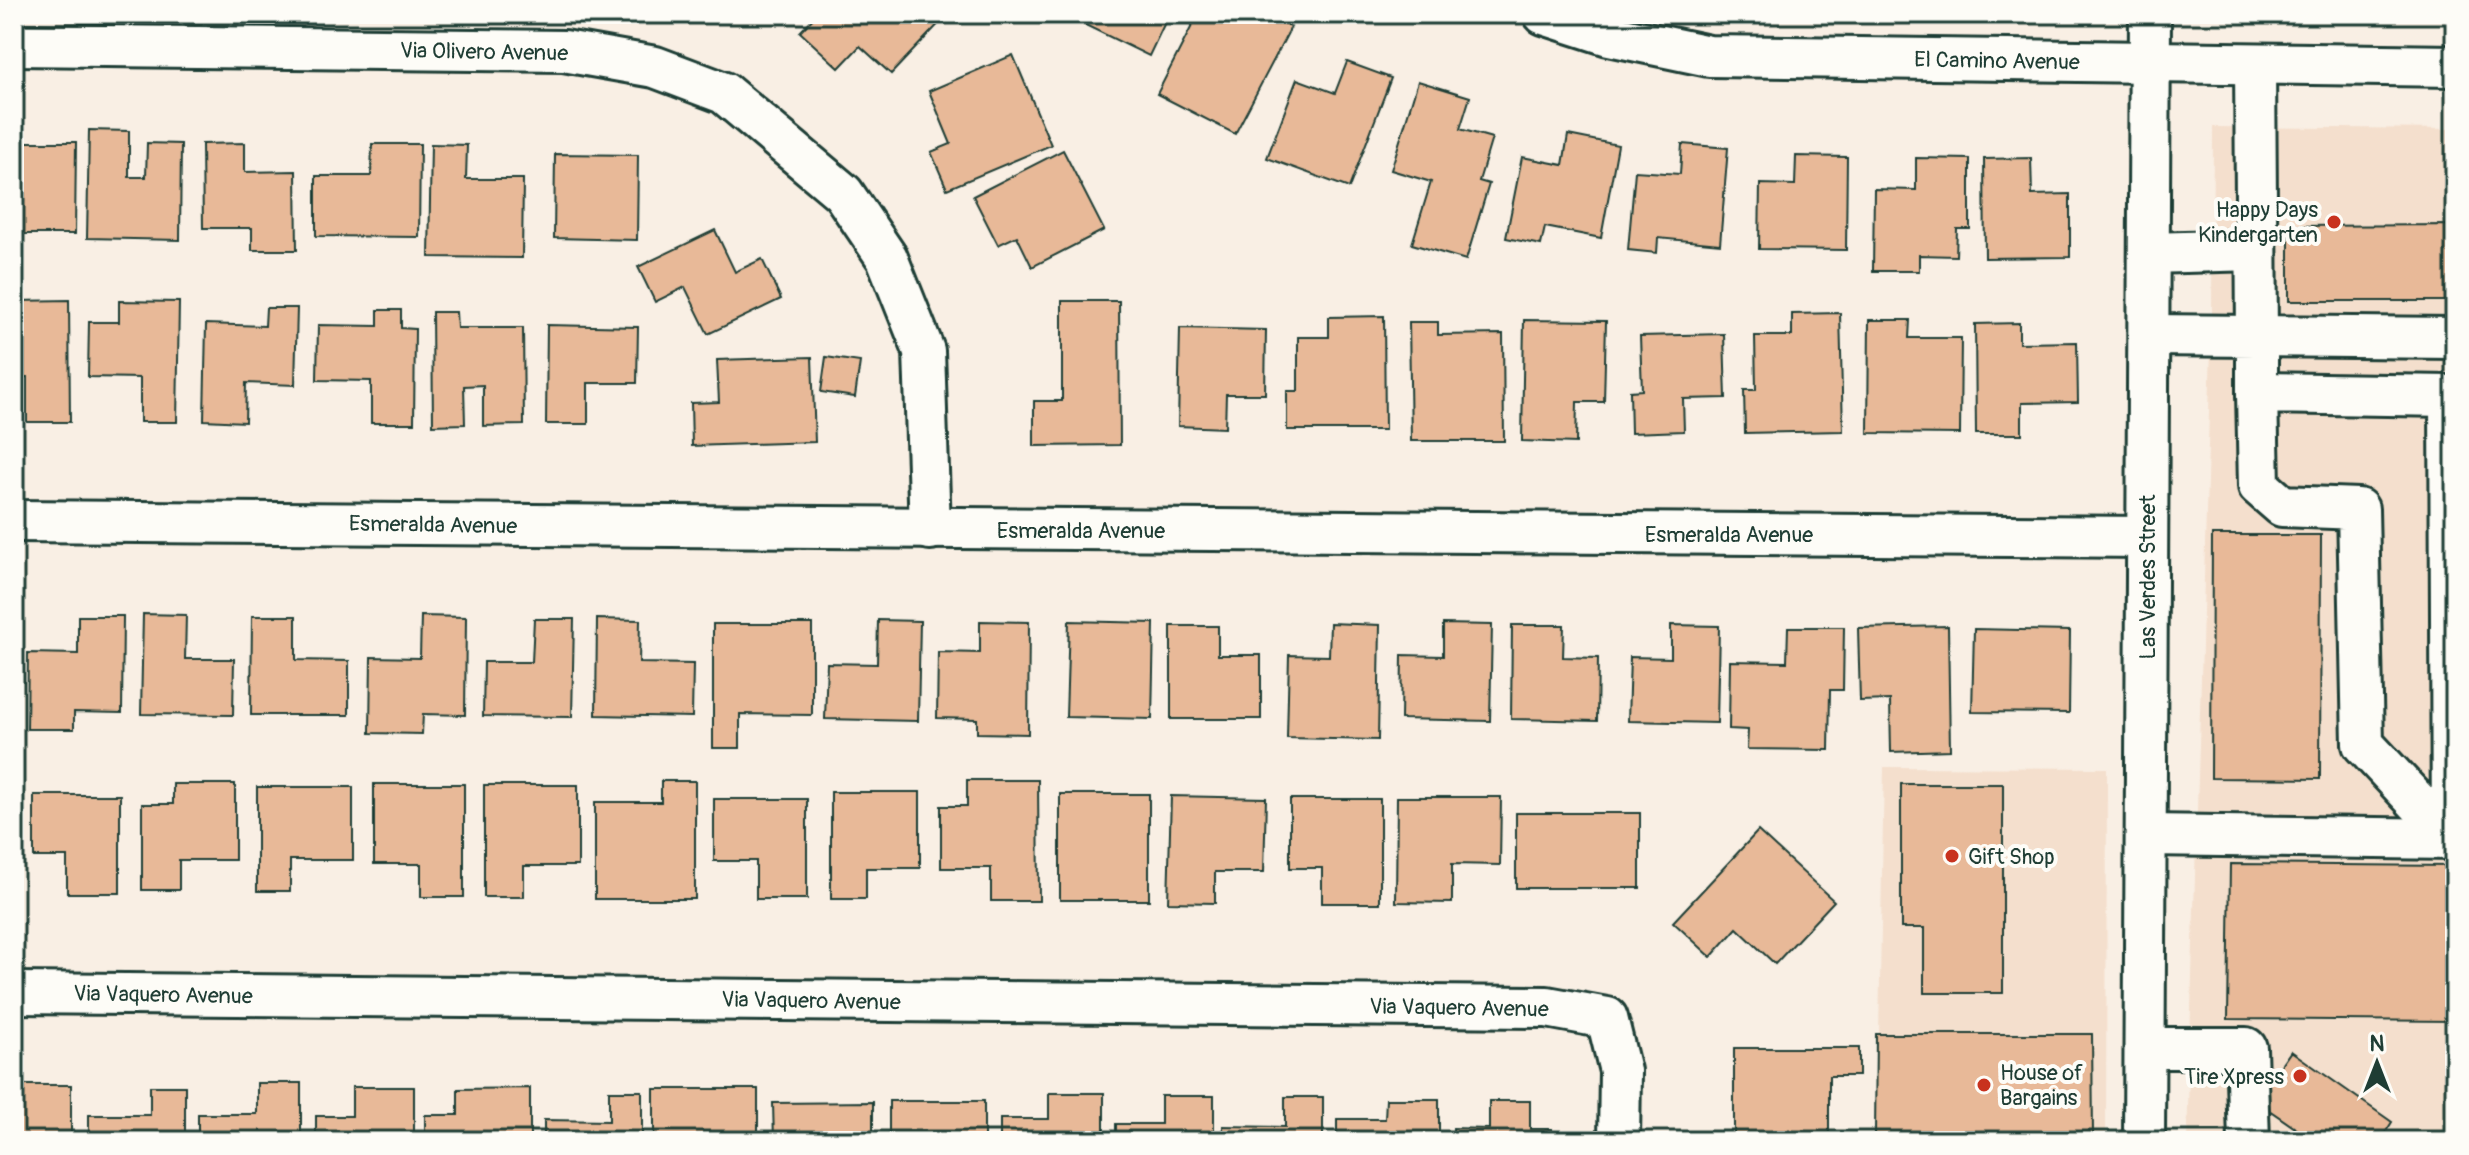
<svg xmlns="http://www.w3.org/2000/svg" width="2469" height="1155" font-family="Pangolin,sans-serif">
  <rect width="100%" height="100%" fill="#f9efe4"/>
  <filter id="ink" filterUnits="userSpaceOnUse"><feTurbulence type="fractalNoise" baseFrequency=".0125" numOctaves="2"/><feDisplacementMap in="SourceGraphic" scale="16" xChannelSelector="R" yChannelSelector="G"/><feConvolveMatrix kernelMatrix="1 2 1 2 8 2 1 2 1" color-interpolation-filters="sRGB"/></filter>
  <g filter="url(#ink)">
    <g fill="#f4dfcd">
      <path d="M2213 127 2455 129V1141H2187L2212 314Z"/>
      <path d="M1884 767 2107 768 2106 1141H1877Z"/>
    </g>
    <g fill="#e8b998" stroke="#1f3d34" stroke-width="2">
      <path d="M817 14H948L891 74 860 46 839 68 800 32Z"/>
      <path d="M1073 14H1169L1149 56 1071 18Z"/>
      <path d="M1198 14H1265L1291 27 1235 134 1157 94Z"/>
      <path d="M1013 55 1051 145 947 189 931 152 951 144 929 91Z"/>
      <path d="M1347 62 1391 78 1349 188 1267 158 1297 79 1335 93Z"/>
      <path d="M1418 81 1470 97 1460 129 1492 138 1479 181 1489 184 1466 260 1412 244 1431 182 1391 170Z"/>
      <path d="M89 130 129 131V177H146L147 143 181 144 180 240 87 238Z"/>
      <path d="M1568 135 1618 145 1601 238 1545 227 1541 245 1506 238 1522 157 1563 165Z"/>
      <path d="M14 142H76L75 234H14Z"/>
      <path d="M245 143V172L296 171 297 250H252V228H203L202 144Z"/>
      <path d="M372 144H420L419 237 316 236V176H371Z"/>
      <path d="M431 144 467 145 466 179H523L522 258 429 257Z"/>
      <path d="M1682 144 1728 148 1720 244 1658 238 1657 253 1628 250 1635 171 1680 174Z"/>
      <path d="M1063 150 1104 230 1032 267 1017 236 998 245 973 196Z"/>
      <path d="M555 154 638 155 637 240 554 238Z"/>
      <path d="M1796 156 1847 157 1846 250 1759 249 1760 184 1795 185Z"/>
      <path d="M1916 158 1970 159V229H1957L1956 256 1919 255V271H1873L1874 189 1916 190Z"/>
      <path d="M2031 158 2032 195 2070 194V257L1985 258 1984 159Z"/>
      <path d="M2455 225V301H2289V226Z"/>
      <path d="M715 230 735 272 762 259 781 299 708 334 685 287 655 302 638 267Z"/>
      <path d="M69 300 70 422H27V377H14L16 301Z"/>
      <path d="M119 301 179 302 177 422H140V378L88 377 89 322H119Z"/>
      <path d="M1062 301H1119L1120 445 1034 446V401H1062Z"/>
      <path d="M266 308H297L295 385 246 383 245 422 204 420 206 324 265 326Z"/>
      <path d="M378 310H401V328L415 329 414 423H371V381L317 380 318 325 378 326Z"/>
      <path d="M432 312H456L457 328H523L524 425 483 426V385L464 386 465 424 433 425Z"/>
      <path d="M1840 313 1843 431 1745 433 1744 390H1756L1755 336H1792V314Z"/>
      <path d="M1384 316 1385 430H1287V391H1298V337H1329V317Z"/>
      <path d="M1524 320 1606 321 1604 402H1577L1576 443 1522 441Z"/>
      <path d="M1869 320H1910L1909 338H1961L1960 434 1868 433Z"/>
      <path d="M1409 322H1438V335L1503 334 1504 441H1411Z"/>
      <path d="M2019 323V343L2077 342 2078 402 2022 403V434H1976L1975 324Z"/>
      <path d="M547 325 638 327 637 383H588V424H546Z"/>
      <path d="M1180 328 1266 330 1265 394H1226L1225 428 1178 426Z"/>
      <path d="M1724 334 1726 398 1683 399 1684 431 1631 433 1630 391 1642 390 1640 336Z"/>
      <path d="M812 357 815 442 692 446 691 403 719 402 717 360Z"/>
      <path d="M826 357 860 362 855 397 821 392Z"/>
      <path d="M2212 535H2321L2320 779 2211 778Z"/>
      <path d="M143 614 186 615 185 659H234L233 715 141 714Z"/>
      <path d="M78 616H123L122 713 74 712V729H27L28 653 78 654Z"/>
      <path d="M252 616H296V660L349 661V715H251Z"/>
      <path d="M421 616 466 617 465 715 423 714 422 734 370 733 371 657 420 658Z"/>
      <path d="M534 619H574L572 717 483 716 484 662H532Z"/>
      <path d="M597 619 640 620 639 663 693 664 692 717 596 715Z"/>
      <path d="M878 620 920 621 918 721 825 719 827 663 877 664Z"/>
      <path d="M980 621 1029 622 1028 734 977 733V719L937 718 938 652 980 653Z"/>
      <path d="M1069 621 1154 623 1152 719 1066 717Z"/>
      <path d="M1330 623 1380 625 1378 740 1287 738 1289 655 1329 656Z"/>
      <path d="M713 624H812V715L740 714V748H713Z"/>
      <path d="M1443 624 1492 625 1490 721 1401 719 1402 655 1443 656Z"/>
      <path d="M1512 625H1564L1563 657 1598 658 1597 721 1511 719Z"/>
      <path d="M1671 625 1719 626 1717 723 1628 721 1630 657 1671 658Z"/>
      <path d="M1171 626H1218V655H1261V719H1171Z"/>
      <path d="M1948 626 1950 750 1891 752 1890 700 1860 701 1858 628Z"/>
      <path d="M1788 627H1844L1843 690H1830L1829 750 1747 749 1748 730 1729 729 1730 661 1787 662Z"/>
      <path d="M1974 629 2070 631 2069 713 1972 712Z"/>
      <path d="M967 780H1038L1039 901H991V868H941V806H967Z"/>
      <path d="M661 781H695V899H595V802H661Z"/>
      <path d="M173 784H235V860H179V890H142V804H173Z"/>
      <path d="M374 784H464V897H421V864H374Z"/>
      <path d="M1901 784H2003V993H1924V928H1901Z"/>
      <path d="M484 785H578V866H524V897H484Z"/>
      <path d="M257 787H353V860H290V891H257Z"/>
      <path d="M831 792H920V868H866V899H831Z"/>
      <rect x="1060" y="794" width="89" height="106"/>
      <path d="M34 795H120V893H67V857H34Z"/>
      <path d="M1171 796 1266 798 1264 872H1215V903L1168 902Z"/>
      <path d="M1397 797H1501L1500 865 1452 864V903L1396 902Z"/>
      <path d="M714 799H807V899H756V861H714Z"/>
      <path d="M1290 799H1380V903H1322V868H1290Z"/>
      <rect x="1516" y="813" width="124" height="75"/>
      <path d="M1758 831 1834 901 1775 964 1737 928 1711 957 1673 922Z"/>
      <path d="M2230 864 2455 866V1021L2228 1019Z"/>
      <path d="M1876 1034H2092L2093 1136 1875 1135Z"/>
      <path d="M1734 1048H1859V1076H1829V1141H1734Z"/>
      <path d="M2291 1051 2392 1122 2380 1141H2314L2256 1101Z"/>
      <path d="M257 1083H301V1141H198V1114H257Z"/>
      <path d="M17 1085H71V1141H14Z"/>
      <path d="M150 1086H185V1141H89V1115H150Z"/>
      <path d="M352 1087H414V1141H316V1116H352Z"/>
      <path d="M530 1088V1141H425V1115H458V1089Z"/>
      <rect x="654" y="1089" width="104" height="52"/>
      <path d="M609 1091H642V1141H544V1120L609 1121Z"/>
      <path d="M1049 1093H1104V1141H1000V1119H1049Z"/>
      <path d="M1161 1096H1214V1141H1116V1124H1161Z"/>
      <path d="M1285 1097H1323V1141H1223V1126L1285 1127Z"/>
      <path d="M1386 1099H1439V1141H1337V1119H1385Z"/>
      <rect x="889" y="1101" width="95" height="40"/>
      <path d="M1489 1101H1530V1129H1552V1141H1453V1128L1489 1129Z"/>
      <path d="M873 1102V1141H774L773 1103Z"/>
    </g>
    <g fill="none" stroke-linecap="round" stroke-linejoin="round">
      <defs>
        <g id="minor">
          <path d="M1544 14 1609 35 1709 56 2455 66"/>
          <path d="M14 45 564 51 655 67 724 93 843 193 887 258 924 351 930 529"/>
          <path d="M2255 64 2257 336 2455 338"/>
          <path d="M2149 253 2256 250"/>
          <path d="M2149 335 2257 336V393"/>
          <path d="M2257 393 2450 396 2452 839 2363 744 2358 509 2282 506 2259 486Z"/>
          <path d="M14 521 2147 537"/>
          <path d="M2146 835 2455 839"/>
          <path d="M14 993 1547 1007 1607 1018 1620 1071 1619 1141"/>
          <path d="M2145 1048H2246L2249 1141"/>
          <path d="M2144 1141 2150 14"/>
        </g>
      </defs>
      <use href="#minor" stroke="#1f3d34" stroke-width="46"/>
      <use href="#minor" stroke="#fdfcf7" stroke-width="40"/>
    </g>
  </g>
  <g fill="#c8321e" stroke="#fdfcf7" stroke-width="3">
    <circle cx="2334" cy="222" r="8"/>
    <circle cx="1952" cy="856" r="8"/>
    <circle cx="2300" cy="1076" r="8"/>
    <circle cx="1984" cy="1085" r="8"/>
  </g>
  <g text-anchor="middle" stroke-width="8" stroke-linejoin="round" paint-order="stroke">
    <g font-size="22" fill="#1f3d34" stroke="#fdfcf7">
      <text transform="translate(484 51) rotate(1)" y="8">Via Olivero Avenue</text>
      <text transform="translate(1997 60) rotate(1)" y="8">El Camino Avenue</text>
      <text transform="translate(433 524) rotate(1)" y="8">Esmeralda Avenue</text>
      <text x="1081" y="538">Esmeralda Avenue</text>
      <text x="1729" y="542">Esmeralda Avenue</text>
      <text transform="translate(2147 577) rotate(-90)" y="8">Las Verdes Street</text>
      <text transform="translate(163 994) rotate(1)" y="8">Via Vaquero Avenue</text>
      <text transform="translate(811 1000) rotate(1)" y="8">Via Vaquero Avenue</text>
      <text transform="translate(1459 1007) rotate(1)" y="8">Via Vaquero Avenue</text>
    </g>
    <g font-size="22" fill="#1f3d34" stroke="#fdfcf7" text-anchor="end">
      <text x="2318" y="217">Happy Days<tspan x="2318" dy="25">Kindergarten</tspan></text>
      <text x="1968" y="864" text-anchor="start">Gift Shop</text>
      <text x="2000" y="1080" text-anchor="start">House of<tspan x="2000" dy="25">Bargains</tspan></text>
      <text x="2284" y="1084">Tire Xpress</text>
    </g>
  </g>
  <rect width="2469" height="1155" fill="none" stroke="#fdfcf7" stroke-width="48"/>
  <rect x="24" y="24" width="2421" height="1107" fill="none" stroke="#1f3d34" stroke-width="3" filter="url(#ink)"/>
  <g transform="translate(2377 1063)" stroke="#fdfcf7" stroke-width="6" paint-order="stroke">
  <path d="M0-6L14 30L0 20L-14 30Z" fill="#1f3d34"/>
  <text y="-12" font-size="22" font-weight="bold" text-anchor="middle" fill="#1f3d34">N</text>
  </g>
</svg>
